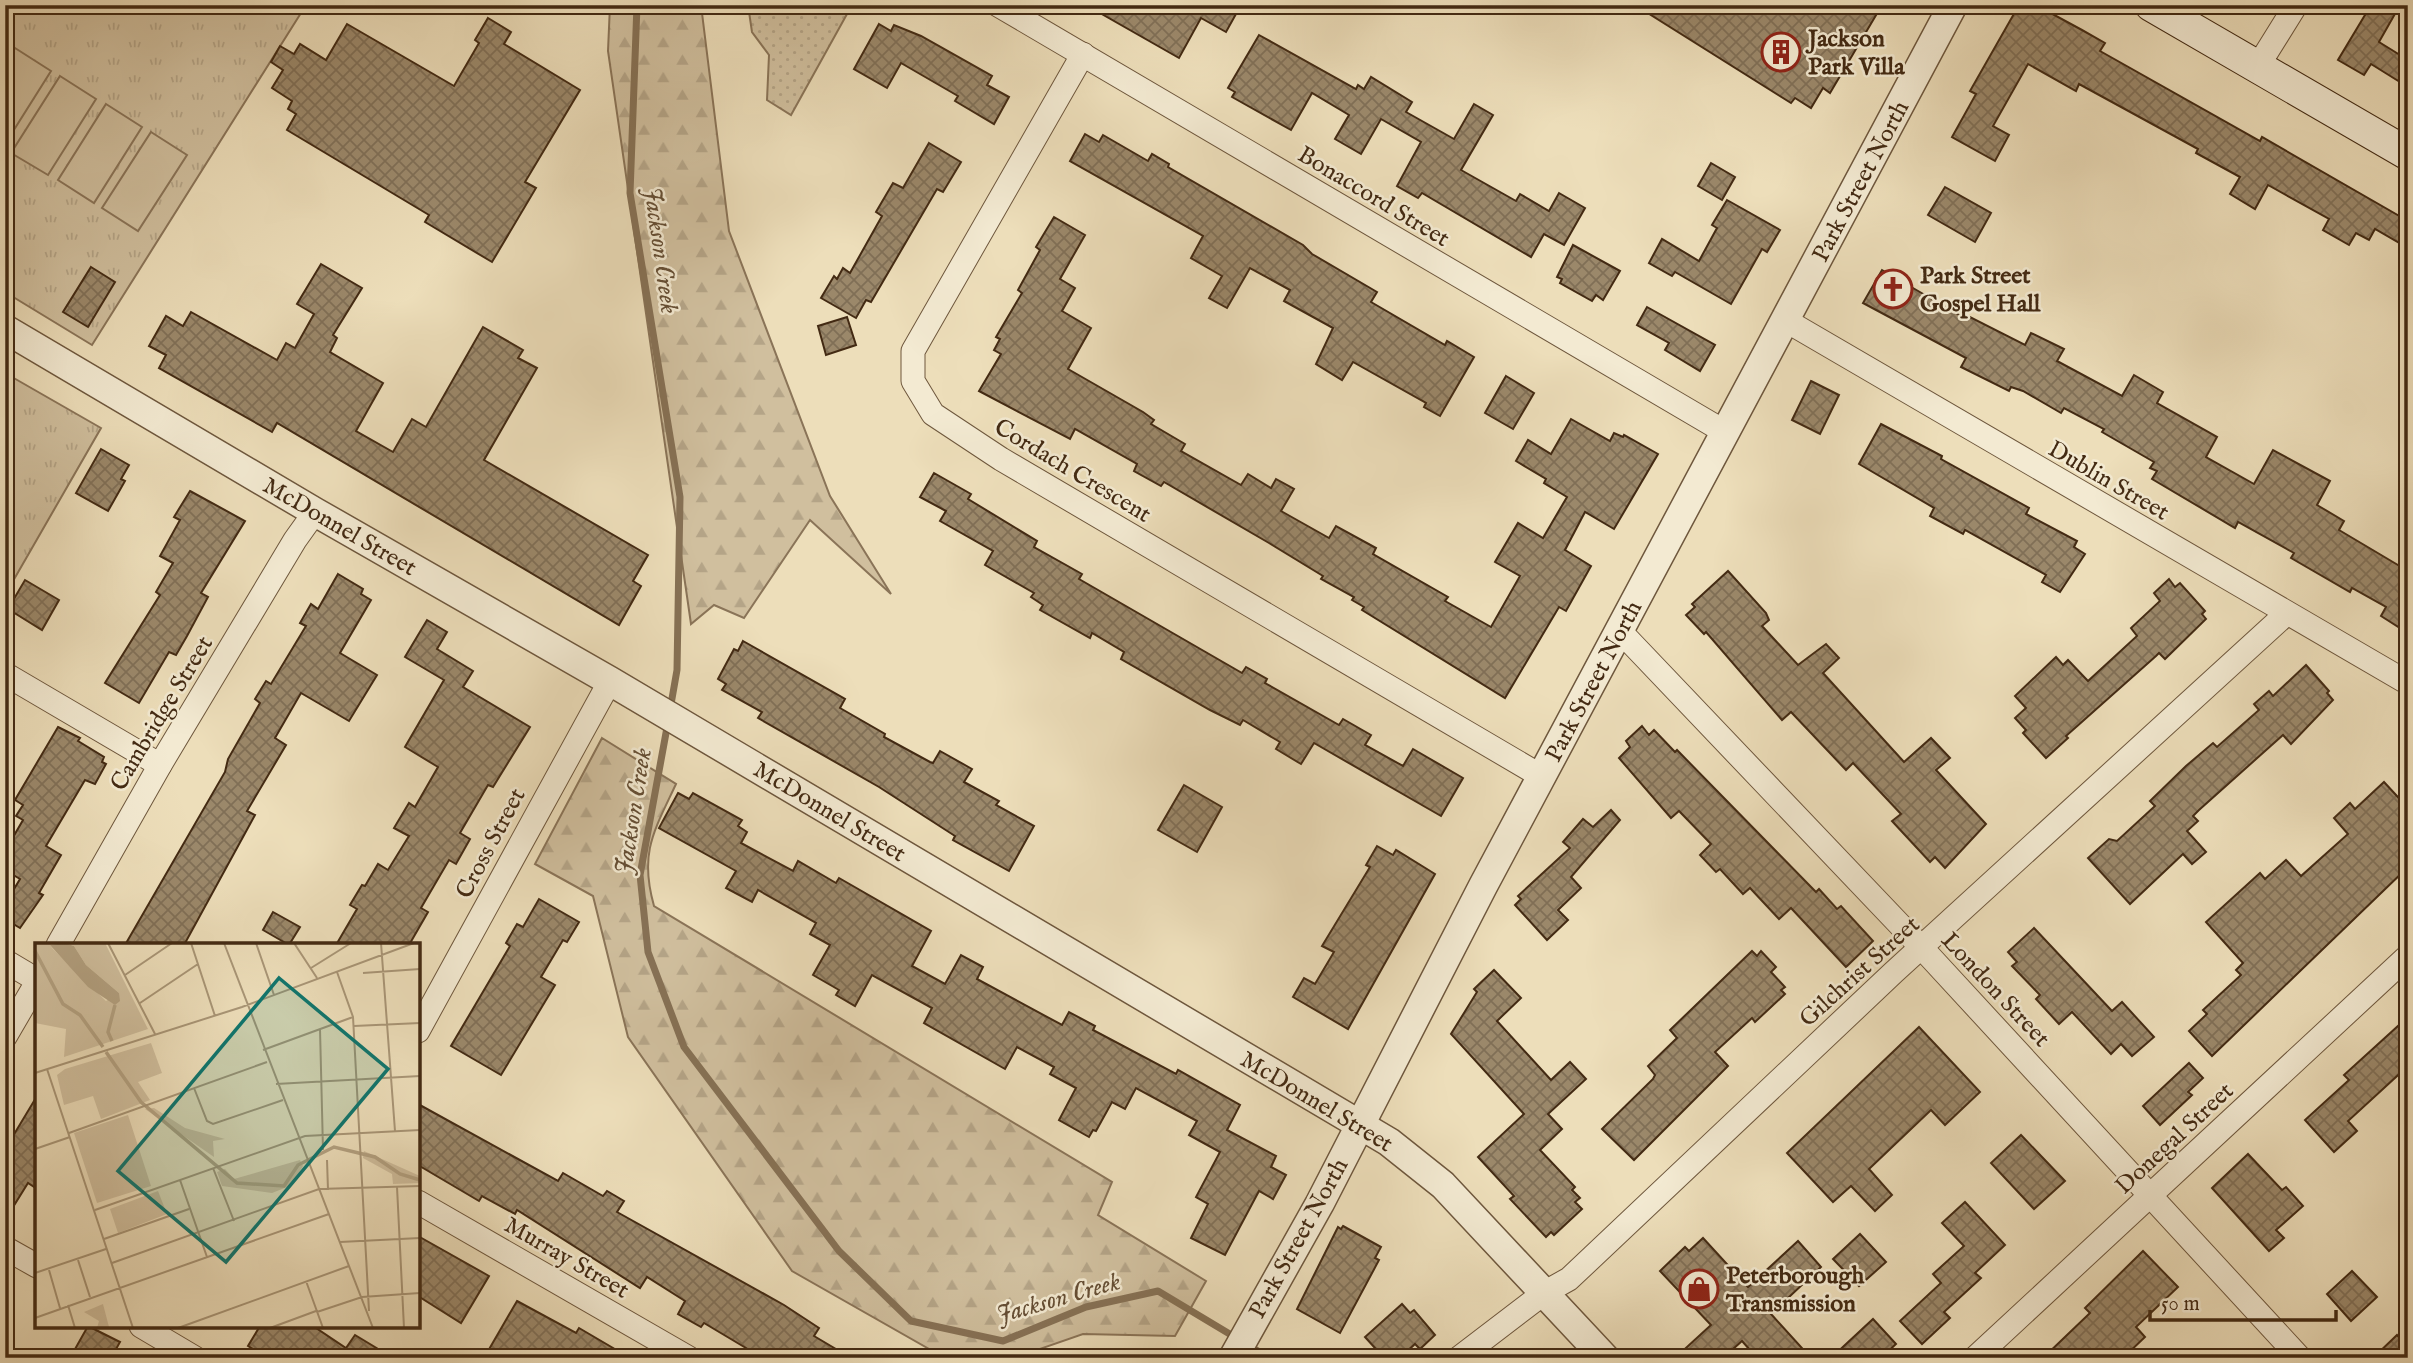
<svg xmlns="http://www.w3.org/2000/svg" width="2413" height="1363" font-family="'IM FELL English',serif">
  <defs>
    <pattern id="grass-tufts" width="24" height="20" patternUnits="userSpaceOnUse" patternTransform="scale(1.75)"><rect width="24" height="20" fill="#d0bf9e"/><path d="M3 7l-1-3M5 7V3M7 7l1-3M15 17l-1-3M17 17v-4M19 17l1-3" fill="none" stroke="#b4a487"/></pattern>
    <pattern id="forest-firs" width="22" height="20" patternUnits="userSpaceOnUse" patternTransform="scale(1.75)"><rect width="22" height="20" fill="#d0bf9e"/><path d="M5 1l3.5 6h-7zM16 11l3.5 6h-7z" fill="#b4a487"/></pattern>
    <pattern id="garden-dots" width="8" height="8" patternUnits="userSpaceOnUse" patternTransform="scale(1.75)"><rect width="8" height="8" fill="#d0bf9e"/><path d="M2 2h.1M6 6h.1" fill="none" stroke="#b4a487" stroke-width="1.8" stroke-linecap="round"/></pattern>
    <pattern id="building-cross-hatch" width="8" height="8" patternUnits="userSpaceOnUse" patternTransform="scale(1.75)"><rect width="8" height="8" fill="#9b886a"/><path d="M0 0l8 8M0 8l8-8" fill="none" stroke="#806f56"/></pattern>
  </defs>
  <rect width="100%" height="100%" fill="#eddeba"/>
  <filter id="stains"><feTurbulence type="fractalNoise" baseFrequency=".00286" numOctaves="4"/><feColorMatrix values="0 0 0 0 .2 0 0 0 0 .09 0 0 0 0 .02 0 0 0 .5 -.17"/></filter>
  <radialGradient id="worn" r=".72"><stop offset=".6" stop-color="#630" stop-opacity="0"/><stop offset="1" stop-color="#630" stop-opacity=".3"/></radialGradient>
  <g fill="url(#grass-tufts)" stroke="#8a7458" stroke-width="2">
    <path d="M5 5H306L92 345 5 292Z"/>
    <path d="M5 373 101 428 5 595Z"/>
  </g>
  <g fill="url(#forest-firs)" stroke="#8a7458" stroke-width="2">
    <path d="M610 5H701L729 231 830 496 891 594 810 520 744 618 714 605 691 624 608 51Z"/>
    <path d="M602 738 676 784C654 831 639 853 654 906L1112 1182 1098 1215 1206 1281 1175 1336 1083 1334 1014 1358H945L792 1271 628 1037 593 896 535 864Z"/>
  </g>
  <path fill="url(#garden-dots)" stroke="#8a7458" stroke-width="2" d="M748 5H852L791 115 767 100 769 55 752 32Z"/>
  <g fill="#d0bf9e" stroke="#8a7458" stroke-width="2">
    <path d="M15 48 51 71 5 144V64Z"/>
    <path d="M60 76 96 99 48 175 11 153Z"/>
    <path d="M106 104 142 127 94 203 58 180Z"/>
    <path d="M151 132 187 155 138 231 102 208Z"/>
  </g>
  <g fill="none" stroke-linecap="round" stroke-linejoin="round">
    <g stroke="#867155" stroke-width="7">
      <path d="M637 5 630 193 680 497 677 670 670 710"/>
      <path d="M668 722 640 875 648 952 684 1047 839 1251 911 1321 1003 1341 1086 1307 1158 1291 1238 1339"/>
      <path d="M1248 1345 1269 1358"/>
    </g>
  </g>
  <g fill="url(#building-cross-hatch)" stroke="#432a13" stroke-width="2">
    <path d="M1086 5H1241L1226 32 1201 18 1179 58Z"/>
    <path d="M1635 5H1882L1830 93 1823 88 1811 108 1795 98 1791 103Z"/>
    <path d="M2019 5H2036L2082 30 2105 43 2100 51 2260 141 2262 137 2408 221V248L2375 229 2369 240 2356 233 2349 245 2323 230 2329 219 2268 185 2255 209 2230 194 2240 177 2196 153 2198 149 2079 84 2076 91 2028 64 1993 126 2009 135 1995 161 1952 137 1976 94 1970 91Z"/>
    <path d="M2371 5H2400L2379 42 2408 60V87L2371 64 2364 75 2338 60Z"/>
    <path d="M488 18 511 32 504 44 580 90 525 182 536 188 492 262 425 222 429 215 287 130 296 114 288 109 292 101 272 88 283 70 271 62 280 46 294 54 300 44 326 60 347 24 454 86 479 43 475 40Z"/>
    <path d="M879 24 891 31 894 25 921 36 992 76 987 85 1009 97 994 124 955 101 958 96 901 63 887 88 854 69Z"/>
    <path d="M1259 35 1356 89 1358 85 1364 89 1371 77 1412 102 1406 112 1454 139 1474 104 1493 115 1461 170 1516 201 1520 194 1549 211 1559 193 1585 208 1564 245 1544 234 1531 257 1422 193 1418 198 1397 186 1421 142 1381 119 1361 154 1335 139 1349 115 1312 93 1291 130 1232 97 1235 92 1228 88Z"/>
    <path d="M1085 134 1099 142 1103 135 1148 161 1152 154 1169 164 1168 167 1303 245 1312 254 1377 292 1371 302 1445 345 1447 341 1474 357 1440 416 1424 407 1426 403 1353 362 1342 380 1316 364 1333 328 1284 301 1290 290 1250 268 1227 308 1209 298 1222 276 1191 258 1203 236 1070 161Z"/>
    <path d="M929 143 961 162 943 192 937 189 871 302 866 300 856 318 821 298 834 276 837 279 843 268 850 273 882 216 876 212 893 183 903 188Z"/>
    <path d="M1711 163 1735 177 1722 200 1698 186Z"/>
    <path d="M1945 187 1991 213 1975 242 1928 215Z"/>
    <path d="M1727 200 1780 230 1767 252 1762 249 1731 304 1675 272 1672 276 1649 263 1662 239 1699 261 1717 228 1712 225Z"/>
    <path d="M1054 217 1085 235 1060 279 1075 288 1062 311 1091 328 1068 369 1143 412 1154 420 1151 424 1185 444 1181 451 1241 485 1248 474 1271 488 1276 479 1294 489 1281 511 1329 538 1336 526 1376 548 1373 554 1448 597 1445 601 1491 627 1520 576 1495 562 1518 523 1543 538 1567 497 1544 483 1546 479 1516 461 1528 440 1551 454 1571 419 1610 441 1614 433 1623 437 1624 435 1658 454 1614 529 1585 512 1565 550 1591 566 1566 611 1559 607 1505 698 1362 610 1364 607 1352 600 1354 597 1321 579 1323 576 1269 543 1164 482 1161 486 1134 471 1137 464 1075 429 1070 439 979 391 1001 354 994 350 1000 339 996 337 1022 293 1018 290 1040 250 1036 247Z"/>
    <path d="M1573 245 1620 271 1603 300 1596 295 1592 301 1560 283 1562 279 1557 277Z"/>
    <path d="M321 264 362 288 333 335 337 338 330 352 383 383 356 431 393 452 412 419 426 427 483 327 523 350 518 358 537 368 484 460 648 555 633 581 641 586 619 625 277 423 272 432 159 368 166 355 149 346 166 316 183 326 191 312 277 360 286 343 295 348 314 314 297 304Z"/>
    <path d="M91 267 115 282 88 327 63 312Z"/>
    <path d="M1882 270 1968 320 1970 317 2025 345 2031 333 2064 349 2057 361 2122 396 2134 375 2163 392 2157 403 2217 437 2206 457 2254 484 2273 450 2330 481 2317 505 2344 521 2339 530 2408 571V614L2400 628 2381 616 2386 607 2352 588 2350 592 2291 558 2294 553 2238 522 2235 528 2152 479 2157 471 2150 468 2154 462 2102 432 2104 429 2064 408 2061 413 2023 391 2011 387 2009 391 1961 367 1966 358 1863 303Z"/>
    <path d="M1647 307 1715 345 1700 371 1665 350 1669 343 1637 325Z"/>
    <path d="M847 317 856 345 826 355 818 326Z"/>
    <path d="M1506 376 1534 393 1513 429 1485 413Z"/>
    <path d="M1811 381 1839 395 1820 434 1792 420Z"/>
    <path d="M1881 424 1942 456 1941 459 2029 508 2026 514 2077 541 2074 547 2085 554 2060 592 2042 582 2046 575 1965 530 1963 534 1930 516 1934 508 1859 464Z"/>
    <path d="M101 449 129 465 121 479 125 481 108 511 76 493Z"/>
    <path d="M934 473 971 494 968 499 1037 541 1034 547 1082 574 1079 579 1242 673 1246 667 1267 679 1265 683 1339 725 1343 719 1371 735 1365 745 1403 766 1413 749 1463 778 1441 816 1314 743 1301 764 1276 749 1280 742 1243 720 1240 725 1210 710 1121 659 1124 652 1092 633 1090 638 1040 610 1043 605 1031 597 1034 593 985 565 993 551 940 521 946 511 920 497Z"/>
    <path d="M190 491 245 521 201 593 208 597 187 636 176 655 169 652 139 703 105 683 160 595 156 592 173 563 160 556 180 520 174 517Z"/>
    <path d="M1728 571 1766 613 1769 620 1762 626 1798 665 1826 644 1839 658 1823 673 1904 762 1931 738 1950 758 1936 770 1986 824 1945 868 1935 857 1930 862 1892 821 1901 814 1853 763 1846 770 1791 712 1782 720 1706 632 1704 634 1686 615 1695 607 1692 604Z"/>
    <path d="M338 574 363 589 361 594 371 600 340 653 377 675 349 721 301 693 275 738 286 745 247 811 255 815 184 945H125L225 772 228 759 260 703 255 699 266 681 271 684 306 626 300 623 311 604 318 609Z"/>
    <path d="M2169 579 2175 587 2180 583 2205 611 2202 614 2206 619 2165 659 2159 653 2156 656 2066 736 2068 738 2046 758 2023 733 2026 730 2015 718 2026 708 2015 696 2056 657 2063 665 2068 660 2088 681 2137 636 2131 628 2160 601 2154 593Z"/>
    <path d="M25 580 59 600 42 630 8 609Z"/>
    <path d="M427 620 447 632 437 649 473 671 463 687 530 727 493 787 488 785 460 833 470 839 456 864 449 860 421 908 428 912 409 945H336L357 909 350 905 362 885 365 886 378 864 388 870 409 836 394 828 409 803 415 807 438 767 405 747 444 680 405 657Z"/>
    <path d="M743 641 845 699 840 708 885 734 884 737 930 762 933 763 940 751 972 769 964 782 999 801 996 805 1034 826 1009 871 953 840 955 836 879 787 758 718 762 712 722 690 726 684 718 679 734 649 738 651Z"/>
    <path d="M2306 665 2329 691 2327 693 2333 700 2291 744 2283 735 2199 810 2193 816 2198 821 2187 831 2206 852 2192 864 2183 854 2130 904 2088 858 2109 839 2117 841 2155 806 2150 801 2186 766 2213 743 2217 747 2259 710 2254 704 2269 691 2273 696Z"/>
    <path d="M1642 726 1649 735 1654 730 1675 752 1677 750 1816 892 1819 889 1837 909 1841 906 1873 941 1846 967 1791 908 1779 919 1750 888 1743 894 1720 869 1716 872 1700 855 1711 844 1679 811 1671 818 1619 758 1630 747 1626 741Z"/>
    <path d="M58 727 80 738 78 741 104 757 102 762 106 764 95 784 85 780 46 846 61 855 39 893 43 895 20 928 5 919V904L20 879 5 870V851L23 820 16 816 23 805 15 800Z"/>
    <path d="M2384 782 2408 808V867L2212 1056 2189 1031 2207 1014 2203 1010 2241 975 2236 970 2243 963 2206 922 2260 873 2265 879 2286 860 2301 876 2348 834 2334 818 2350 803 2355 809Z"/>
    <path d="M1184 785 1222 807 1197 852 1158 830Z"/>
    <path d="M678 793 689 799 693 793 742 820 738 826 747 832 741 843 793 871 798 861 836 883 839 878 931 931 912 966 945 984 961 955 983 967 977 979 1062 1025 1069 1012 1095 1026 1093 1030 1176 1074 1178 1070 1240 1105 1227 1130 1276 1156 1271 1167 1286 1175 1273 1199 1259 1191 1225 1255 1191 1238 1208 1204 1196 1197 1220 1152 1189 1135 1197 1121 1136 1088 1125 1109 1112 1102 1096 1131 1093 1130 1089 1137 1059 1120 1076 1088 1050 1074 1054 1067 1017 1047 1005 1069 924 1023 932 1008 872 975 855 1006 836 995 839 990 813 975 830 945 810 934 816 923 758 890 752 902 726 888 736 871 659 828Z"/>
    <path d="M1611 810 1620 820 1571 877 1581 888 1558 910 1568 920 1547 940 1515 905 1521 899 1518 896 1570 848 1563 842 1583 819 1593 827Z"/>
    <path d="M1377 846 1393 855 1396 850 1435 874 1348 1029 1293 997 1304 978 1315 984 1334 952 1322 946 1370 867 1366 865Z"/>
    <path d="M539 899 579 922 567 942 563 940 541 977 555 985 501 1075 451 1046 510 946 506 943 517 924 523 927Z"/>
    <path d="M273 912 300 927 289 945 263 930Z"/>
    <path d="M2034 928 2112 1011 2122 1002 2154 1037 2132 1056 2121 1044 2111 1054 2072 1012 2059 1024 2036 999 2040 995 2012 966 2017 962 2008 952Z"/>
    <path d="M1752 951 1757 956 1761 951 1776 967 1771 972 1785 987 1781 990 1785 994 1755 1022 1752 1018 1715 1052 1728 1066 1634 1160 1602 1129 1653 1079 1655 1075 1648 1066 1677 1038 1670 1030Z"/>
    <path d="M1494 970 1521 998 1497 1021 1551 1080 1570 1062 1586 1079 1548 1114 1562 1129 1540 1150 1575 1187 1572 1190 1580 1198 1575 1202 1582 1209 1554 1235 1551 1232 1546 1237 1510 1199 1514 1196 1478 1157 1524 1114 1451 1034 1477 992 1474 989Z"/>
    <path d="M2398 1026 2408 1037V1066L2348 1121 2357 1131 2334 1152 2305 1120 2349 1080 2344 1075Z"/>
    <path d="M1919 1027 1980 1092 1945 1125 1931 1110 1869 1169 1892 1195 1875 1211 1851 1186 1833 1202 1787 1153Z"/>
    <path d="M2189 1063 2203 1078 2188 1092 2192 1095 2160 1125 2143 1106Z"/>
    <path d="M37 1096V1189L28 1183 5 1220V1132L13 1136Z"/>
    <path d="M418 1104 558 1181 563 1173 603 1196 607 1191 624 1201 617 1212 784 1305 819 1328 814 1336 851 1358H770L758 1351 756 1354 704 1323 701 1327 678 1314 685 1301 647 1277 640 1288 517 1210 515 1214 482 1196 479 1201 418 1165Z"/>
    <path d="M2021 1135 2065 1181 2034 1209 1991 1163Z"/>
    <path d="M2248 1154 2282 1190 2286 1187 2303 1206 2276 1230 2284 1238 2269 1251 2212 1188Z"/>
    <path d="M1965 1202 2005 1245 1975 1273 1981 1278 1944 1312 1950 1318 1922 1344 1900 1321 1941 1283 1933 1274 1964 1246 1942 1223Z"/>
    <path d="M1343 1226 1381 1247 1375 1258 1379 1260 1340 1333 1297 1309 1338 1227 1341 1229Z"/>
    <path d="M1860 1234 1886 1262 1859 1286 1833 1259Z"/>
    <path d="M418 1236 489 1276 461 1323 418 1296Z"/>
    <path d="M1703 1238 1748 1287 1798 1241 1821 1267 1771 1314 1811 1358H1757L1742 1341 1723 1358H1675L1711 1325 1660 1271 1685 1247 1689 1251Z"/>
    <path d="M2143 1251 2178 1287 2136 1327 2145 1337 2123 1358H2043L2090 1313 2085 1308Z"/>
    <path d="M2352 1271 2377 1297 2351 1321 2327 1294Z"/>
    <path d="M517 1301 576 1333 579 1328 630 1358H484Z"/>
    <path d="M1402 1304 1410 1313 1414 1310 1435 1335 1420 1349 1415 1344 1400 1358H1384L1365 1337Z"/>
    <path d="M1873 1319 1896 1344 1881 1358H1831Z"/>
    <path d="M88 1326 120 1342 111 1358H70Z"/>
    <path d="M260 1326H313L346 1348 355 1335 393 1358H268L248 1346Z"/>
    <path d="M2397 1335 2408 1347V1358H2373Z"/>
  </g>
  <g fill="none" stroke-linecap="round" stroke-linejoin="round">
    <defs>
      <g id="minor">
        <path d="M998 5 1725 432"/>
        <path d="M1083 54 913 351V381L933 414 1001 459 1541 776"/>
        <path d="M2258 66 2296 5"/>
        <path d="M1785 320 2408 683"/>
        <path d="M1620 631 1921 947 2300 1358"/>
        <path d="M5 674 160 765"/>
        <path d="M58 945 160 765 295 540 315 512"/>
        <path d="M5 961 37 980"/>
        <path d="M418 1031 610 681"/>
        <path d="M5 1037 37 982"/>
        <path d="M418 1202 689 1358"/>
        <path d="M5 1248 37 1266"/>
        <path d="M141 1326 195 1358"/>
        <path d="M1459 1358 1544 1293 1569 1279 1894 972 2286 614"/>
        <path d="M1975 1358 2408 956"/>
      </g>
      <g id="tertiary">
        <path d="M5 329 315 512 610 681 1389 1142 1443 1185 1605 1358"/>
        <path d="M1233 1358 1320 1203 1483 886 1953 5"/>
      </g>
      <path id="secondary" d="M2151 5 2408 154"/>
    </defs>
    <use href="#minor" stroke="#6e573d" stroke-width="25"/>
    <use href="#tertiary" stroke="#6e573d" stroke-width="31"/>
    <use href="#secondary" stroke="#432a13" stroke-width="34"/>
    <use href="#minor" stroke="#f3ead2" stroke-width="23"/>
    <use href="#tertiary" stroke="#f3ead2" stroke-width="28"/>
    <use href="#secondary" stroke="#f3ead2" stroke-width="32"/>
  </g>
  <defs>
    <symbol id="building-ring" viewBox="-11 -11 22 22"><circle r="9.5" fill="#f3ead2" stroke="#8f2418" stroke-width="1.5"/><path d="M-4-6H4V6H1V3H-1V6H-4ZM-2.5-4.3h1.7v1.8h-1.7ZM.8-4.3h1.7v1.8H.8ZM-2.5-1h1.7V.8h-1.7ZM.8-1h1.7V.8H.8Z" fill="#8f2418"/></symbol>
    <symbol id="church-ring" viewBox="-11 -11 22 22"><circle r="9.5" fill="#f3ead2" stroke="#8f2418" stroke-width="1.5"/><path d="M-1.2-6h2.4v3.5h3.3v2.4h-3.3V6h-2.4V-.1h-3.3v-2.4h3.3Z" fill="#8f2418"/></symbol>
    <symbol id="shop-ring" viewBox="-11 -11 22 22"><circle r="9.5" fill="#f3ead2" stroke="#8f2418" stroke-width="1.5"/><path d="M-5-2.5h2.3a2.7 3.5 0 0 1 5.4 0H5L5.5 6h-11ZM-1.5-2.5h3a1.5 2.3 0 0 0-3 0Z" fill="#8f2418"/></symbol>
  </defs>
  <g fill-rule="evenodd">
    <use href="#building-ring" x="1759" y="30" width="44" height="44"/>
    <use href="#church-ring" x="1871" y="267" width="44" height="44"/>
    <use href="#shop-ring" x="1677" y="1267" width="44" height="44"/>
  </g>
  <g text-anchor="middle" stroke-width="5" stroke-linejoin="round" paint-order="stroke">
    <g font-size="24" font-weight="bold" fill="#432a13" stroke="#f3ead2" text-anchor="start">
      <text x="1808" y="46">Jackson<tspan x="1808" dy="28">Park Villa</tspan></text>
      <text x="1920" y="283">Park Street<tspan x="1920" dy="28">Gospel Hall</tspan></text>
      <text x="1726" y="1283">Peterborough<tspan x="1726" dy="28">Transmission</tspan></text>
    </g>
    <g font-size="24" fill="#432a13" stroke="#f3ead2">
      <text transform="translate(1860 181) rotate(-62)" y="8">Park Street North</text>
      <text transform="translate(1374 196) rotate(31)" y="8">Bonaccord Street</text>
      <text transform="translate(1073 470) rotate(31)" y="8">Cordach Crescent</text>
      <text transform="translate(2109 480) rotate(30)" y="8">Dublin Street</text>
      <text transform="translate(340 526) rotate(30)" y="8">McDonnel Street</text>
      <text transform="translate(1593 681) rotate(-62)" y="8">Park Street North</text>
      <text transform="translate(161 713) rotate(-59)" y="8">Cambridge Street</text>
      <text transform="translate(830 811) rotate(31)" y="8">McDonnel Street</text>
      <text transform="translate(490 843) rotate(-62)" y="8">Cross Street</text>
      <text transform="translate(1859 971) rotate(-42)" y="8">Gilchrist Street</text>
      <text transform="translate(1996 989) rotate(47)" y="8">London Street</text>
      <text transform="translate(1317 1101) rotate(31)" y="8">McDonnel Street</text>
      <text transform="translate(2174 1138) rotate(-43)" y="8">Donegal Street</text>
      <text transform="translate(1298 1238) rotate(-61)" y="8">Park Street North</text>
      <text transform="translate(567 1257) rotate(30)" y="8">Murray Street</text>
    </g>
    <g font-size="26" font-style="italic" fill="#654e34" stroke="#f3ead2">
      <text transform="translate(662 250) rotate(82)" y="9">Jackson Creek</text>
      <text transform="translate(632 811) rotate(-81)" y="9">Jackson Creek</text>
      <text transform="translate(1058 1297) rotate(-16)" y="9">Jackson Creek</text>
    </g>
  </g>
  <g transform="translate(35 943)">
    <rect width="385" height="385" fill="#eddeba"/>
    <path d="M116 100 127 130 103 139 115 157 66 176 58 153 29 162 22 132 30 126ZM93 172 116 243 62 260 39 190ZM123 248 132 271 83 290 75 266ZM68 361 74 384 62 385 64 378 49 369Z" fill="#d0bf9e"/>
    <path d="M0 0H20L15 2 18 6 71 58 84 50 51 22 39 3 30 0H70L113 86 29 114 31 86 0 80ZM119 165 150 185 190 196 178 198 179 214 110 166ZM329 208 385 233V240L358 241 357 231 328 215ZM265 217 268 223 257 242 237 250 187 243 182 229 190 226 199 236Z" fill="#d0bf9e"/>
    <path d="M67 185 76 210 59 213 44 194ZM68 232 76 233 88 249 64 259 55 235Z" fill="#d0bf9e"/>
    <path d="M30 0 39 3 51 22 84 50 85 58 80 62 53 44 15 2Z" fill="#b3a181"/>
    <path fill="none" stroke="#b3a181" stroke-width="3.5" d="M0 8 28 61 45 72 68 104M77 98 73 89 80 62M71 109 106 159 202 240 249 243 263 222 299 204 340 214 365 231 385 237"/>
    <path fill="none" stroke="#a99677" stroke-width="2" d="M73 0 120 91M156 0 180 73M189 0 338 385M221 0 239 52M259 0 282 35M346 0 360 188M276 25 316 0M302 29 318 74 334 368M328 30 385 26M90 32 137 0M105 60 163 21M319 83 385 80M285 86 288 207M228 107 318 74M12 126 98 385M0 130 207 64 379 0M241 141 385 133M159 145 172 178 178 181 248 157M34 190 232 119M0 206 35 194M292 217 293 247M178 225 199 278M145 237 172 314M362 244 369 385M60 267 270 193 385 187M69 296 154 266M305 299 385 295M43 317 55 354M77 320 284 246 385 243M14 327 25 365M0 330 71 306M271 338 288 385M33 362 40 385M282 369 327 354 385 350M0 375 294 271M143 385 314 323M235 385 281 368"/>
    <path fill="#0f766e" fill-opacity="0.15" stroke="#0f766e" stroke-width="3.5" d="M244 35 353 126 191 319 83 228Z"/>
    <rect width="385" height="385" fill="none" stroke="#432a13" stroke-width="3.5"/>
  </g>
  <rect width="2413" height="1363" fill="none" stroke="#eddeba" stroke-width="28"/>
  <rect x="7" y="7" width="2399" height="1349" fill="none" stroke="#432a13" stroke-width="3.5"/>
  <rect x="14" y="14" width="2385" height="1335" fill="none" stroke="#432a13" stroke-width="2"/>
  <path d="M2150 1310v10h186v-10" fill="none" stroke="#432a13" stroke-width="3.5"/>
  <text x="2161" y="1310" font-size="21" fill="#432a13" stroke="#f3ead2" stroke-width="5" paint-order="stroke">50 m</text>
  <rect width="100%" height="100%" filter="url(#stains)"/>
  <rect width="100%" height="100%" fill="url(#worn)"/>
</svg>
